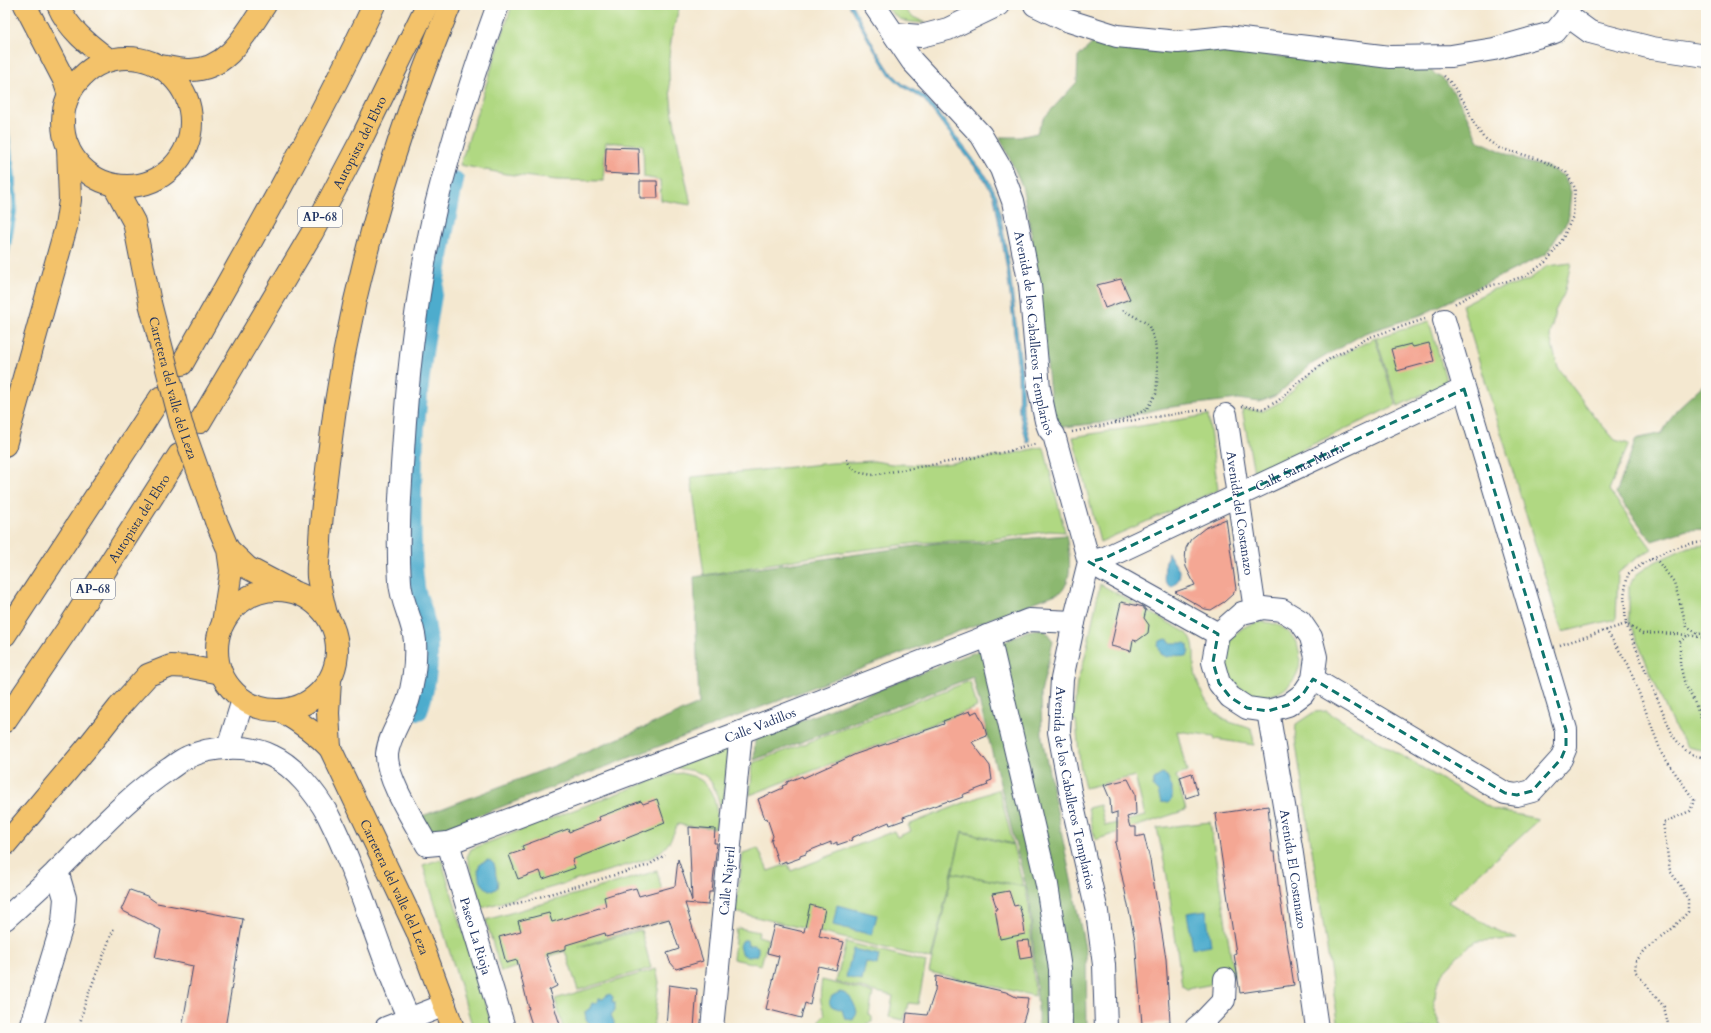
<svg xmlns="http://www.w3.org/2000/svg" width="1711" height="1033" font-family="Cardo,serif">
  <rect width="100%" height="100%" fill="#fdfcf7"/>
  <filter id="ink" filterUnits="userSpaceOnUse"><feTurbulence type="fractalNoise" baseFrequency=".025" numOctaves="2"/><feDisplacementMap in="SourceGraphic" scale="8" xChannelSelector="R" yChannelSelector="G"/><feConvolveMatrix kernelMatrix="1 2 1 2 8 2 1 2 1" color-interpolation-filters="sRGB"/></filter>
  <filter id="wash" filterUnits="userSpaceOnUse"><feTurbulence type="fractalNoise" baseFrequency=".012" numOctaves="4" result="noise"/><feDisplacementMap in="SourceGraphic" scale="16" xChannelSelector="R" yChannelSelector="G"/><feGaussianBlur stdDeviation="0.9" result="paint"/><feColorMatrix in="noise" values="0 0 0 0 0 0 0 0 0 0 0 0 0 0 0 0 0 1.4 0 .05"/><feComposite in="paint" operator="in"/></filter>
  <g filter="url(#wash)">
    <rect width="100%" height="100%" fill="#f4e8d0"/>
    <g fill="#b0d882" stroke="#668470">
      <path d="M512 5H680C675 23 669 43 669 62 668 108 682 160 691 205L661 200 660 180 644 177 643 145 606 142 603 181 557 180 506 174 460 165Z"/>
      <path d="M885 5H902L911 16 926 23C904 22 899 22 885 5Z"/>
      <path d="M1571 263 1564 294 1555 311 1550 337 1558 368 1594 416 1615 440 1629 444 1609 490 1652 549 1635 559 1618 573 1616 619 1562 632 1462 305 1494 289 1515 285 1530 279 1547 266Z"/>
      <path d="M1429 321 1447 383 1398 406 1376 338Z"/>
      <path d="M1375 338 1396 405 1254 472 1242 409 1263 411 1280 402 1299 384 1331 360Z"/>
      <path d="M1208 415 1218 490 1100 542 1073 437Z"/>
      <path d="M1042 447 1044 448 1065 532 1049 531 980 541H949L918 543 842 552 704 575 691 477 832 463 874 461 892 464 937 465 1002 456Z"/>
      <path d="M1706 545V751L1688 747 1673 725 1629 622V587L1630 583 1637 574 1655 562 1688 547Z"/>
      <path d="M1100 584 1187 633C1195 643 1194 650 1194 662 1195 684 1206 708 1225 720 1233 724 1242 725 1251 729L1253 736 1254 745 1215 739 1214 736 1177 731 1187 772 1176 776 1186 810 1095 840 1088 808 1100 805 1105 826 1145 816 1135 776 1085 788 1080 765 1076 720H1073L1077 682 1085 657Z"/>
      <circle cx="1263" cy="659" r="37"/>
      <path d="M970 681 977 707 750 795 753 763Z"/>
      <path d="M1326 711 1494 810 1539 819 1448 902 1492 928 1517 939 1478 941 1468 946 1443 972 1436 988 1434 1010 1441 1028H1339L1295 738 1296 724 1314 712Z"/>
      <path d="M729 744 723 808 722 809C715 795 716 778 697 772 690 769 682 770 676 767Z"/>
      <path d="M682 773C687 775 692 775 697 778 714 786 719 811 716 828L686 826 678 824C669 843 668 849 648 859L482 908 467 857 471 849 653 780 673 774Z"/>
      <path d="M999 789 1013 844 962 831 931 959 735 912 743 853 758 848 768 871 788 864 791 871 894 831 897 837 911 831 908 825Z"/>
      <path d="M1210 822 1234 976 1208 985 1187 989 1182 986 1167 876 1157 828Z"/>
      <path d="M962 832 1013 845 1023 886 953 873 1025 887 1029 906 1035 996 929 972Z"/>
      <path d="M441 859 493 1028H473L423 865Z"/>
      <path d="M657 871 669 919 579 947 641 930 651 968 578 990 565 951 501 972 486 920Z"/>
      <path d="M739 928 759 932 758 936 768 939 761 965 733 959 736 930Z"/>
      <path d="M846 942 926 962 918 1004 908 1003 904 1020 889 1017 893 996 836 982Z"/>
      <path d="M656 969 659 982 653 1028H563L555 999Z"/>
      <path d="M822 980 873 993 869 1014 872 1017V1022L866 1024 865 1028H821L820 1019 825 1014C819 1002 820 993 822 980Z"/>
    </g>
    <g fill="#8cb870" stroke="#547467">
      <path d="M1097 39 1320 60 1430 66C1436 79 1437 73 1445 81 1460 98 1469 121 1479 141L1525 162 1547 167 1564 176 1571 192 1568 220 1546 254 1421 315 1365 333 1312 364 1277 395 1260 402 1238 399 1163 408 1101 423 1063 427 1053 419 1035 258 1028 214 1022 186 1000 137H1019L1037 133 1043 119 1077 82 1078 57Z"/>
      <path d="M1706 382V529L1687 530 1652 541 1616 494 1636 439 1662 433 1676 410Z"/>
      <path d="M1066 535C1069 552 1074 578 1061 592L436 832 423 830 417 818 554 766 699 704 694 577 937 543H980Z"/>
      <path d="M1044 629 1053 641 1041 693 1042 738 1086 953 1087 1028H1038V1010L1030 902 973 677 754 760 755 739 956 659 1009 640 1027 631Z"/>
    </g>
    <g fill="#4eaccd" stroke="#346e96">
      <path d="M849 5H852L874 46 890 71 903 84 926 97 987 177 997 196 1009 264 1022 374 1023 413 1030 442 1027 443 1019 412 1018 373 1011 303 1006 264 994 196 984 179 924 100 902 86 888 73 872 47Z"/>
      <path d="M1168 553 1180 572 1179 579 1172 587C1159 580 1166 564 1168 553Z"/>
      <path d="M1166 639 1169 640 1171 643H1184L1188 645 1189 651 1187 657 1174 655 1167 657 1161 654 1158 645 1160 641Z"/>
      <path d="M1162 774 1167 776 1172 787V799L1168 803 1161 802 1158 792 1153 787 1154 779Z"/>
      <path d="M488 860C499 863 493 874 498 881L497 888 492 891C481 888 474 872 481 863Z"/>
      <path d="M837 905 877 915 872 935 833 925Z"/>
      <path d="M1206 910 1211 945 1193 948 1187 913Z"/>
      <path d="M743 940H747L748 945H755L758 947V952L756 956 747 957 741 953 739 946Z"/>
      <path d="M853 949 879 955 877 965 866 962 862 981 846 977Z"/>
      <path d="M840 992C851 994 854 1003 857 1012L853 1020 845 1019 842 1010C835 1007 825 1007 832 996Z"/>
      <path d="M610 994 613 997 612 1002H615V1010L611 1015 614 1022V1026L611 1028 594 1027 586 1020 585 1012 590 1008 592 1003 596 1004 599 999H603L606 996Z"/>
    </g>
    <g fill="none" stroke-linecap="round" stroke-linejoin="round">
      <path stroke="#4eaccd" stroke-width="5" d="M5 117 13 173 15 208 5 266"/>
      <path stroke="#4eaccd" stroke-width="18" d="M419 711C430 679 432 645 424 613 422 604 417 596 416 587 412 556 412 524 413 493 414 388 434 283 455 180"/>
    </g>
    <g id="blocks">
      <g fill="#f4a794">
        <path d="M606 147 638 148 639 175 605 173Z"/>
        <path d="M640 181H657L658 198H640Z"/>
        <path d="M1121 279 1130 299 1105 308 1097 285Z"/>
        <path d="M1429 343 1434 361 1397 371 1391 349 1411 344 1413 347Z"/>
        <path d="M1226 519 1236 589 1233 594 1224 602 1211 610 1205 609 1175 592 1195 585 1186 567 1185 561 1186 548 1191 539 1205 528Z"/>
        <path d="M1121 602 1144 607V609L1146 610 1144 618 1149 625 1148 633 1137 641 1133 640 1131 651 1111 646Z"/>
        <path d="M970 711 971 714 977 711 984 725 987 736 972 742 990 766 992 780 987 782 988 785 962 795 963 797 949 802 948 801 903 817 904 820 890 825 889 822 851 838 852 840 837 845V842L831 845V842L806 852V854L800 856V858L786 863V861L779 864 771 841 773 836 767 818 765 819 758 799 783 788 782 786 787 784V782L802 776 803 778 856 754 944 724 943 721Z"/>
        <path d="M1192 773 1198 794 1186 798 1180 777Z"/>
        <path d="M1128 779 1135 793 1136 814 1127 817 1130 827H1136V837L1144 835 1150 860 1166 959 1170 1022 1142 1024 1135 940 1115 842H1117V812L1111 814 1110 799 1104 785Z"/>
        <path d="M657 799 665 823 572 860 575 868 543 879 540 871 518 879 509 855 524 850 522 846 568 829 569 832 600 820 599 817 641 801 643 804Z"/>
        <path d="M1268 806 1272 852H1275L1279 892 1294 985 1240 993 1234 954 1236 953 1215 814Z"/>
        <path d="M689 827 715 829 714 843H717L712 892H709L708 905 685 903 703 961 676 969 670 962 667 953 679 949 669 919 606 937 605 933 566 945V949L546 954 557 986 549 990 561 1028H533L527 1009H529L517 960 506 963 499 937 521 931 518 921 549 913 552 922 606 906 604 897 620 892 636 888 639 896 675 886 678 859 692 901Z"/>
        <path d="M130 890 147 896 157 903 243 919 225 1028H182L193 966 155 958 161 930 121 910Z"/>
        <path d="M1009 891 1014 906 1019 905 1023 919 1025 934 1000 939 995 909H997L992 894Z"/>
        <path d="M810 905 825 909 819 936 844 942 836 970 818 966 810 1005 805 1003 801 1018 766 1009 779 956 767 953 774 925 804 932Z"/>
        <path d="M1029 940 1032 957 1020 959 1017 941Z"/>
        <path d="M936 976 1006 992 1016 997 1028 998 1026 1012 1021 1028H905L907 1013 927 1015 935 991Z"/>
        <path d="M669 985 697 989 694 1028H666Z"/>
      </g>
    </g>
  </g>
  <g filter="url(#ink)">
    <use href="#blocks" fill-opacity="0" stroke="#3c4b6f" stroke-width="1"/>
    <g fill="none" stroke-linecap="round" stroke-linejoin="round">
      <defs>
        <g id="minor">
          <path id="s1" d="M498 5C474 71 453 137 436 205 417 285 408 369 403 451 400 494 397 539 400 582 401 602 413 620 415 641 416 660 414 682 408 701 402 719 389 735 387 754 386 779 415 823 427 845L448 843 741 732 1029 620 1074 622"/>
          <path id="s2" d="M874 5 912 61 981 135 1001 169 1013 201 1030 285 1039 388 1046 421 1049 429 1054 435 1089 562 1074 622 1062 679 1059 732 1072 802 1097 912 1104 965 1106 1028"/>
          <path d="M1035 5 1066 20 1117 36 1178 42 1226 37 1390 57 1451 56 1494 49 1555 32 1568 16 1569 5"/>
          <path d="M1568 16 1590 32 1652 48 1706 56"/>
          <path d="M895 34 921 36 948 29 998 5"/>
          <path id="s3" d="M1226 415 1255 610"/>
          <path id="s4" d="M1089 562 1105 558 1464 389"/>
          <path d="M1089 562 1218 634"/>
          <path d="M1263 608 1282 610 1300 621 1311 637 1316 657 1313 679 1303 694 1288 705 1268 711 1247 708 1230 697 1219 683 1213 662 1218 634 1242 613Z"/>
          <path d="M987 636 991 645 1047 885 1060 969 1061 1028"/>
          <path d="M1313 679 1505 793 1517 795 1532 791 1561 759 1566 747V730L1444 320"/>
          <path id="s5" d="M1268 711 1291 847 1317 1028"/>
          <path d="M228 748 243 700"/>
          <path id="s6" d="M448 843 504 1028"/>
          <path d="M5 919C26 900 48 881 68 860 100 828 131 794 169 769 175 765 181 760 188 757 211 746 248 744 272 756 294 766 316 793 328 815 361 880 378 952 409 1019"/>
          <path d="M31 1028 63 922 65 898 57 871"/>
          <path d="M386 1028 445 1005"/>
          <path id="s7" d="M712 1028 741 732"/>
          <path d="M1196 1028 1202 1023 1224 1000 1225 979"/>
        </g>
        <g id="major">
          <path d="M25 5 64 80 69 95"/>
          <path d="M58 5C68 29 89 45 109 60"/>
          <circle cx="127" cy="122" r="64"/>
          <path d="M114 185 134 222 150 303"/>
          <path d="M216 521 228 549 231 571 223 623"/>
          <path d="M228 549 248 568 290 590"/>
          <circle cx="277" cy="650" r="60"/>
          <path d="M330 681 328 713 330 748"/>
          <path id="s8" d="M281 711C300 722 315 732 330 748L417 931 453 1028"/>
        </g>
        <g id="highway">
          <path d="M159 66C169 67 180 70 190 70 228 70 246 33 265 5"/>
          <path d="M182 364C249 246 316 128 374 5"/>
          <path id="s9" d="M200 422 312 233 361 140 427 5"/>
          <path d="M5 445 66 227 70 200 68 147"/>
          <path d="M326 614C323 602 320 589 318 577 317 566 319 553 320 542 321 515 325 488 328 461 346 304 389 150 450 5"/>
          <path d="M5 635 160 398"/>
          <path id="s10" d="M5 721 69 627 179 455"/>
          <path d="M5 845 85 750 119 707 148 675 171 666 191 667 221 673"/>
        </g>
      </defs>
      <use href="#minor" stroke="#3c4b6f" stroke-width="24"/>
      <use href="#major" stroke="#3c4b6f" stroke-width="24"/>
      <use href="#highway" stroke="#3c4b6f" stroke-width="24"/>
      <g stroke="#3c4b6f" stroke-width="2.5" stroke-dasharray="1 3" stroke-linecap="butt">
        <path d="M1444 76 1451 83 1467 106 1473 122 1483 137 1499 148 1539 159 1566 172 1575 188 1573 216 1562 240 1547 261 1526 276 1486 287 1454 304"/>
        <path d="M1242 406 1263 409 1278 401 1298 382 1331 358 1370 337 1425 319"/>
        <path d="M1115 423 1208 409"/>
        <path d="M1072 432 1115 423 1146 410 1156 394 1158 372 1155 342 1148 324 1123 310"/>
        <path d="M847 459C851 472 861 473 872 475L1001 453 1037 444"/>
        <path d="M1706 542C1675 544 1653 556 1628 574L1624 595 1626 624 1673 736C1681 746 1691 760 1706 756"/>
        <path d="M1651 559H1656L1674 582 1687 627 1698 634 1706 633"/>
        <path d="M1606 630 1628 664 1662 754 1694 800 1690 811 1663 823 1670 871 1682 888 1688 900V912L1673 928 1646 949 1636 961 1635 971 1664 1007 1669 1028"/>
        <path d="M1706 638 1688 635 1680 642V664L1685 685 1694 701 1706 731"/>
        <path d="M1560 645 1626 624 1643 634 1660 633 1688 635"/>
        <path d="M1701 757 1706 751"/>
        <path d="M498 909 649 865 665 855"/>
        <path d="M79 1028 85 1003 114 928"/>
      </g>
      <use href="#minor" stroke="#fff" stroke-width="22"/>
      <use href="#major" stroke="#f3c26a" stroke-width="22"/>
      <use href="#highway" stroke="#f3c26a" stroke-width="22"/>
      <defs>
        <g id="major-bridge">
          <path id="s11" d="M150 303 181 423 216 521"/>
        </g>
      </defs>
      <use href="#major-bridge" stroke="#3c4b6f" stroke-width="24" stroke-linecap="butt"/>
      <use href="#major-bridge" stroke="#f3c26a" stroke-width="22"/>
    </g>
  </g>
  <path fill="none" stroke="#0f766e" stroke-width="3" stroke-dasharray="8 5" stroke-linejoin="round" d="M1464 389 1566 730V747L1561 759 1532 791 1517 795 1505 793 1313 679 1303 694 1288 705 1268 711 1247 708 1230 697 1219 683 1213 662 1218 634 1089 562 1105 558Z"/>
  <g text-anchor="middle" stroke-width="3" stroke-linejoin="round" paint-order="stroke">
    <g fill="#fdfcf7" stroke="#5f6c8c" stroke-width="1">
      <rect x="298" y="207" width="44" height="20" rx="3"/>
      <rect x="71" y="579" width="44" height="20" rx="3"/>
    </g>
    <g font-size="12" font-weight="bold" fill="#1b2f5e">
      <text x="320" y="221">AP-68</text>
      <text x="93" y="593">AP-68</text>
    </g>
    <g font-size="13" fill="#1b2f5e" stroke="#fdfcf7">
      <text dy="5" stroke="none"><textPath href="#s9" startOffset="322">Autopista del Ebro</textPath></text>
      <text dy="5" stroke="none"><textPath href="#s2" startOffset="376">Avenida de los Caballeros Templarios</textPath></text>
      <text dy="5" stroke="none"><textPath href="#s11" startOffset="88">Carretera del valle del Leza</textPath></text>
      <text dy="5" stroke="none"><textPath href="#s4" startOffset="231">Calle Santa María</textPath></text>
      <text dy="5" stroke="none"><textPath href="#s3" startOffset="99">Avenida del Costanazo</textPath></text>
      <text dy="5" stroke="none"><textPath href="#s10" startOffset="243">Autopista del Ebro</textPath></text>
      <text dy="5" stroke="none"><textPath href="#s1" startOffset="1223">Calle Vadillos</textPath></text>
      <text dy="5" stroke="none"><textPath href="#s2" startOffset="844">Avenida de los Caballeros Templarios</textPath></text>
      <text dy="5" stroke="none"><textPath href="#s5" startOffset="160">Avenida El Costanazo</textPath></text>
      <text dy="5" stroke="none"><textPath href="#s7" startOffset="148">Calle Najeril</textPath></text>
      <text dy="5" stroke="none"><textPath href="#s8" startOffset="215">Carretera del valle del Leza</textPath></text>
      <text dy="5" stroke="none"><textPath href="#s6" startOffset="97">Paseo La Rioja</textPath></text>
    </g>
  </g>
  <rect width="1711" height="1033" fill="none" stroke="#fdfcf7" stroke-width="20"/>
</svg>
